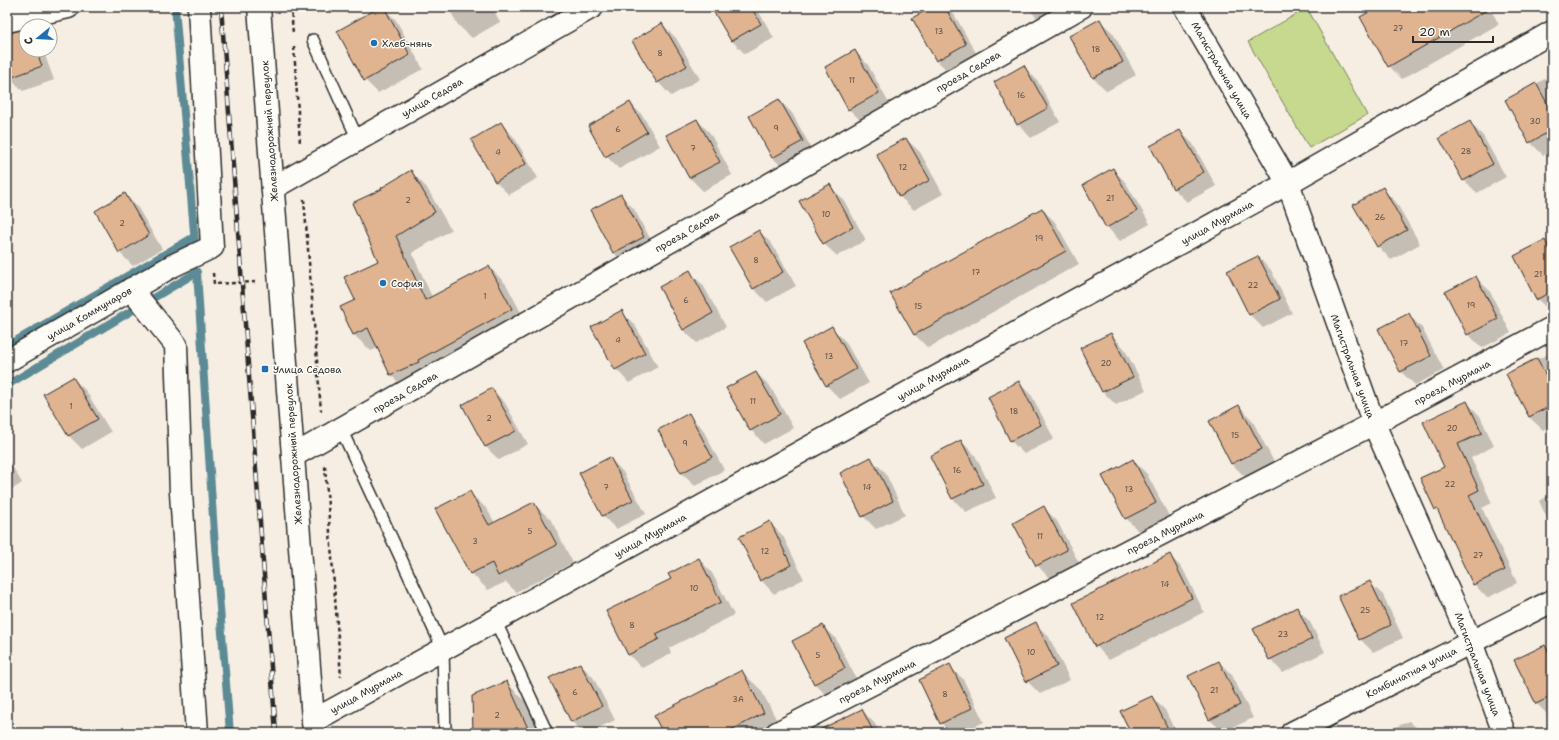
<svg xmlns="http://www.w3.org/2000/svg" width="1559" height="740" font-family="'Shantell Sans',sans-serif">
  <rect width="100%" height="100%" fill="#f7eee3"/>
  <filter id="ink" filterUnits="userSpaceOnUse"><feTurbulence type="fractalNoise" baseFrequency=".025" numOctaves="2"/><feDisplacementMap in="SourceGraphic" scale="8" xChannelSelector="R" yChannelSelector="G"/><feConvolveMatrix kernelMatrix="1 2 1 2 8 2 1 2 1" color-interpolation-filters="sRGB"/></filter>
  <g filter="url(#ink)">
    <path fill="#c6d98e" stroke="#78825c" d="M1307 8 1367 115 1309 148 1248 42Z"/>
    <g fill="#0003">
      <path d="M382 7 396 20 423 69 378 93 365 80Z"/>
      <path d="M448 7H492L500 22 472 38 458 25Z"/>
      <path d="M712 7H756L774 38 745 54 732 41Z"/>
      <path d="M934 7H947L955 16 979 58 950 73 936 60Z"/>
      <path d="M1027 7H1071L1042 23Z"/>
      <path d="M1380 7H1489L1499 24 1402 79 1389 66Z"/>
      <path d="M1099 20 1113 33 1136 75 1107 91 1093 78 1070 36Z"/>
      <path d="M662 24 676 38 700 79 671 96 658 82Z"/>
      <path d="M26 30V50H43L54 80 23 91 10 78 7 71V34Z"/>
      <path d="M855 51 868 65 891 107 863 123 849 109 826 68Z"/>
      <path d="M1024 67 1037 80 1060 122 1031 138 1018 124 995 83Z"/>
      <path d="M1552 75V151L1543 155 1530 142 1507 100Z"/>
      <path d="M779 100 792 113 815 155 786 171 773 158 750 116Z"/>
      <path d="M630 103 643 116 660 146 619 169 606 156Z"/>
      <path d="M697 120 710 133 732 175 703 191 690 178Z"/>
      <path d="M1469 122 1483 136 1506 177 1477 193 1464 180Z"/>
      <path d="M501 123 514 137 538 178 509 195 496 182 472 140Z"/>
      <path d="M1180 131 1193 144 1216 186 1187 202 1174 189 1151 147Z"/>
      <path d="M906 139 920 152 943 194 914 210 900 197 877 155Z"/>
      <path d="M1113 169 1126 183 1150 224 1120 241 1107 227Z"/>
      <path d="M411 171 427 188 451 230 412 253 432 297 489 267 506 284 528 326 407 391 390 374 378 348 371 351 354 335 342 308 356 301 380 261 383 190Z"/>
      <path d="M829 185 843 199 866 240 837 256 823 243Z"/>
      <path d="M1383 189 1396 202 1420 244 1391 260 1378 246Z"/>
      <path d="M125 194 138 208 162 249 133 266 120 253 96 211Z"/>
      <path d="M621 195 634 209 657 251 627 266 614 253 592 210Z"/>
      <path d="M1042 209 1055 222 1079 264 928 348 915 335 892 293Z"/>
      <path d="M759 231 772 244 796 286 767 302 754 289Z"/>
      <path d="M1544 241 1552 249V312H1551L1537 299Z"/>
      <path d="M1258 257 1271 270 1292 313 1263 328 1249 314Z"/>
      <path d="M689 272 703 285 726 327 697 343 683 330Z"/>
      <path d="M1475 277 1489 290 1511 333 1482 348 1468 334 1446 292Z"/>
      <path d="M621 312 635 325 658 367 629 383 616 369Z"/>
      <path d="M1408 314 1422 328 1444 370 1415 385 1401 372 1379 329Z"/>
      <path d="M832 328 845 341 869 383 840 399 826 385Z"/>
      <path d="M1111 334 1124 348 1146 390 1116 405 1103 392Z"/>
      <path d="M1552 352V425L1543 430 1529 417 1508 374Z"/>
      <path d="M756 373 770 386 793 428 764 444 751 430Z"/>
      <path d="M73 378 86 391 111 432 82 449 69 436 45 395Z"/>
      <path d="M1019 383 1032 396 1054 439 1024 454 1010 440Z"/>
      <path d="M492 389 505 403 528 444 499 460 486 447 463 405Z"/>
      <path d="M1467 402 1480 416 1494 446 1471 458 1492 503 1482 508 1517 583 1487 598 1474 584 1440 514 1436 509 1446 468Z"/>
      <path d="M1239 406 1252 420 1274 462 1245 477 1232 464 1210 422Z"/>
      <path d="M688 415 702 428 724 470 695 486 681 473Z"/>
      <path d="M961 441 975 455 996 498 966 512 953 499 932 456Z"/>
      <path d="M7 457 22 483 7 493Z"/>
      <path d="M610 458 623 472 646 514 616 529 603 516 580 474Z"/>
      <path d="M871 459 885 472 905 515 876 529 863 516Z"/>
      <path d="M1133 460 1147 474 1169 516 1139 532 1126 518Z"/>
      <path d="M469 492 487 509 495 523 533 503 551 520 573 563 516 592 506 582 488 590 471 573Z"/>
      <path d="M1552 494V529L1539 501Z"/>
      <path d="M1044 508 1057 521 1079 563 1050 579 1037 565Z"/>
      <path d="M770 523 783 536 804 579 774 594 761 580Z"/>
      <path d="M1170 556 1183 569 1204 612 1109 660 1096 646Z"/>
      <path d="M699 559 712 573 734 615 669 648 671 653 642 668 628 654 672 579Z"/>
      <path d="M1369 582 1383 595 1403 638 1373 652 1360 639Z"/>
      <path d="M1297 608 1310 622 1325 652 1283 673 1270 659Z"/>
      <path d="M1035 623 1049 637 1070 680 1040 694 1027 681Z"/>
      <path d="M822 626 836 639 858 682 828 697 815 684 793 641Z"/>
      <path d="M1545 646 1552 653V716L1550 717 1536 703Z"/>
      <path d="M1219 662 1232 675 1253 718 1223 732 1209 719Z"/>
      <path d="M580 664 593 677 615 720 588 733H583L571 721Z"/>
      <path d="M949 666 963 679 984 722 961 733H951L941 723Z"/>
      <path d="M741 671 761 690 783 732 654 733 663 729Z"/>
      <path d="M506 682 526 702 540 733H474Z"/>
      <path d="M1152 697 1165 710 1176 733H1132Z"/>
      <path d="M862 710 875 724 880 733H836Z"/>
      <path d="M1409 721 1422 733H1383Z"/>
    </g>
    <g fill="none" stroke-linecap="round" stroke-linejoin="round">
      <g stroke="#5c8b95" stroke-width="8">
        <path d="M175 7 195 244"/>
        <path d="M7 346 194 237"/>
        <path d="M7 385 197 272 214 533 230 733"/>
      </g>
    </g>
    <g fill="#e0b491" stroke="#2b2b2b">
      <path d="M380 7H384L410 55 364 81 337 31Z"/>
      <path d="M711 7H751L761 24 731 41Z"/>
      <path d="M932 7H945L966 44 936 61 912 18Z"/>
      <path d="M1378 7H1492L1388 67 1360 17Z"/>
      <path d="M1100 19 1123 62 1093 78 1069 36Z"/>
      <path d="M662 23 687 66 657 83 632 41Z"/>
      <path d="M26 29V50H36L42 66 7 79V33Z"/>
      <path d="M855 50 879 93 848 110 825 67Z"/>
      <path d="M1024 65 1048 108 1017 125 994 82Z"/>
      <path d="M1536 83 1552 112V130L1529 143 1505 100Z"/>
      <path d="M779 99 803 141 772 158 749 116Z"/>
      <path d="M630 102 647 132 605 157 588 126Z"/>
      <path d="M697 119 720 162 689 178 666 135Z"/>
      <path d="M1470 121 1493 164 1463 181 1439 138Z"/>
      <path d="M501 122 526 164 495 182 471 140Z"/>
      <path d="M1180 130 1204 172 1173 189 1150 146Z"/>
      <path d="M906 138 930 180 899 197 876 154Z"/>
      <path d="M1113 168 1137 211 1106 228 1083 185Z"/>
      <path d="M411 170 435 212 396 236 425 300 489 266 512 309 418 360 419 362 390 375 368 328 353 335 340 307 355 300 344 277 378 261 352 203 382 189 381 188Z"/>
      <path d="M830 184 853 227 823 244 799 201Z"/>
      <path d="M1383 187 1407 230 1377 247 1353 205Z"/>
      <path d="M125 193 149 235 119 253 95 211Z"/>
      <path d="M621 194 644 237 613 253 590 210Z"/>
      <path d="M1042 208 1066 251 914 335 890 293Z"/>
      <path d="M759 230 783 272 753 289 729 247Z"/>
      <path d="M1545 240 1552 255V291L1536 300 1514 256Z"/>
      <path d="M1258 256 1280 299 1249 315 1227 271Z"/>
      <path d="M690 270 713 313 683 330 659 287Z"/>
      <path d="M1476 276 1498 319 1467 335 1445 292Z"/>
      <path d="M622 310 645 353 615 370 591 327Z"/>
      <path d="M1409 313 1431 356 1400 372 1378 329Z"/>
      <path d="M832 326 856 369 826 386 802 343Z"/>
      <path d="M1111 333 1133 377 1102 392 1080 348Z"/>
      <path d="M1537 358 1552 387V405L1529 417 1506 374Z"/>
      <path d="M756 372 780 414 750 431 726 388Z"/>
      <path d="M73 377 98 419 68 436 43 394Z"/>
      <path d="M1019 381 1041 425 1010 441 988 397Z"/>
      <path d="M492 388 516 431 485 447 462 405Z"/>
      <path d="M1467 401 1482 433 1458 444 1479 490 1469 495 1505 570 1473 585 1437 509 1435 510 1420 478 1444 467 1423 422Z"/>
      <path d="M1239 405 1262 449 1231 464 1209 421Z"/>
      <path d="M689 413 712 457 681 473 658 430Z"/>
      <path d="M961 440 983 484 952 499 930 456Z"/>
      <path d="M610 457 633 500 602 516 579 473Z"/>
      <path d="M871 457 893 501 862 517 840 473Z"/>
      <path d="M1133 459 1156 503 1125 519 1102 476Z"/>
      <path d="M470 491 489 525 534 502 557 545 498 576 492 563 470 574 435 509Z"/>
      <path d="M1044 506 1067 550 1036 566 1013 523Z"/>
      <path d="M770 521 791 565 760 581 739 537Z"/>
      <path d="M1170 554 1192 598 1095 647 1073 603Z"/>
      <path d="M699 558 721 602 656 634 659 639 628 655 606 611 671 579 668 574Z"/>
      <path d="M1370 581 1391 625 1359 640 1338 596Z"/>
      <path d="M1297 607 1312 639 1269 660 1253 629Z"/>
      <path d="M1036 622 1057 666 1026 682 1004 638Z"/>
      <path d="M823 625 845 668 814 684 792 641Z"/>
      <path d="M1545 645 1552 659V696L1536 704 1514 660Z"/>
      <path d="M1219 661 1240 705 1209 720 1188 676Z"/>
      <path d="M580 663 602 706 571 722 549 678Z"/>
      <path d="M950 664 972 708 940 724 919 680Z"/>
      <path d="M742 670 764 713 726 733H663L654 716Z"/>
      <path d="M507 681 530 733H473L472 696Z"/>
      <path d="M1152 696 1170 733H1131L1120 711Z"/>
      <path d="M862 709 874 733H813Z"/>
    </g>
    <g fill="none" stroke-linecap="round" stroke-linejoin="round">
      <defs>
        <g id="lane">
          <path d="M313 40 358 140"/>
          <path d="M341 429 443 649 445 733"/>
          <path d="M495 620 547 733"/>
        </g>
        <g id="street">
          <path d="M1185 7 1288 183 1374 424 1471 642 1504 733"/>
          <path d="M7 21 68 7"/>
          <path d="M273 188 592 7"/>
          <path d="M131 289 176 345 181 493 197 733"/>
          <path d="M7 361 172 266 212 247 199 7"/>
          <path d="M293 456 1081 7"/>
          <path d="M313 721 1288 183 1552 32"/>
          <path d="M777 733 1386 417 1552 328"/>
          <path d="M1292 733 1552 601"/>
        </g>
        <path id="secondary" d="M259 7 314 733"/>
      </defs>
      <use href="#lane" stroke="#2b2b2b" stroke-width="14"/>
      <use href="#street" stroke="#2b2b2b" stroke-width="25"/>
      <use href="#secondary" stroke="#2b2b2b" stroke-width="25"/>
      <g stroke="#2b2b2b" stroke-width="2.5" stroke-dasharray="4 3" stroke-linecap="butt">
        <path d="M291 7 293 34"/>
        <path d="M294 47 300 144"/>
        <path d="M304 199 321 411"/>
        <path d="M213 273 214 284 255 282"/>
        <path d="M325 466 341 677"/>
      </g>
      <use href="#lane" stroke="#fdfcf7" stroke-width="11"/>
      <use href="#street" stroke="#fdfcf7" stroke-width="22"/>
      <use href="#secondary" stroke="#fdfcf7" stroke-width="22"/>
      <defs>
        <path id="rail" d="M221 7 276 733"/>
      </defs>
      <use href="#rail" stroke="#2b2b2b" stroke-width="4.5"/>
      <use href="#rail" stroke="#fdfcf7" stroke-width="3" stroke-dasharray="9" stroke-linecap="butt"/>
    </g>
  </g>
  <g fill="#1f6fb2" stroke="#fdfcf7" stroke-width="1.5">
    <circle cx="374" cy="43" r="4"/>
    <circle cx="383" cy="283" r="4"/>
    <rect x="261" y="365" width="8" height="8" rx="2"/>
  </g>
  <g text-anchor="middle" stroke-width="3" stroke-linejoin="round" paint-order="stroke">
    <g font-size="8" fill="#584d44">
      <text x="1398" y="31">27</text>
      <text x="939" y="34">13</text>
      <text x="1096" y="52">18</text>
      <text x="660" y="56">8</text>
      <text x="852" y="83">11</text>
      <text x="1021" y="98">16</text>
      <text x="1535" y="124">30</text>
      <text x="776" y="131">9</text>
      <text x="618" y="132">6</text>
      <text x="693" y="151">7</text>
      <text x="1466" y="154">28</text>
      <text x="498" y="155">4</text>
      <text x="903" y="170">12</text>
      <text x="1110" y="201">21</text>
      <text x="408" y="203">2</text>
      <text x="826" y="217">10</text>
      <text x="1380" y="220">26</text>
      <text x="122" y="226">2</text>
      <text x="1039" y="241">19</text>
      <text x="756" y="263">8</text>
      <text x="976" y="275">17</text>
      <text x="1538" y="277">21</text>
      <text x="1253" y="288">22</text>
      <text x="485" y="299">1</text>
      <text x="686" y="303">6</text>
      <text x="1471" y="308">19</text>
      <text x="918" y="309">15</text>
      <text x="618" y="343">4</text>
      <text x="1404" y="346">17</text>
      <text x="829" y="359">13</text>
      <text x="1106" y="366">20</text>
      <text x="753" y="404">11</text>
      <text x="71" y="409">1</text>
      <text x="1014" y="414">18</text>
      <text x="489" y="421">2</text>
      <text x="1452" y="431">20</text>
      <text x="1235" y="438">15</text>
      <text x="685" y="446">9</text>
      <text x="957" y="473">16</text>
      <text x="1450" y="487">22</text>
      <text x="606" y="490">7</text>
      <text x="867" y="490">14</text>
      <text x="1129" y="492">13</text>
      <text x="530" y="534">5</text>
      <text x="1040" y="539">11</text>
      <text x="475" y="544">3</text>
      <text x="765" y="554">12</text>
      <text x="1478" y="558">27</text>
      <text x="1165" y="587">14</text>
      <text x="694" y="591">10</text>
      <text x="1365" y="613">25</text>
      <text x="1100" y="620">12</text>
      <text x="632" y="628">8</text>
      <text x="1283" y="637">23</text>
      <text x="1031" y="655">10</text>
      <text x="818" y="658">5</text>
      <text x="1214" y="693">21</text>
      <text x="575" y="695">6</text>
      <text x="945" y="697">8</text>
      <text x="738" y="702">3А</text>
      <text x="497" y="718">2</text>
    </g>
    <g font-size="10" fill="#2b2b2b" stroke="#fdfcf7" text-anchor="start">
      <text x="382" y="47">Хлеб-нянь</text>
      <text x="391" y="287">София</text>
      <text x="273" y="373">Улица Седова</text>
    </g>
    <g font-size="10" fill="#2b2b2b" stroke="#fdfcf7">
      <text transform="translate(1222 70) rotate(60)" y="4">Магистральная улица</text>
      <text transform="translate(968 71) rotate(-30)" y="4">проезд Седова</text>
      <text transform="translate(432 97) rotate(-30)" y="4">улица Седова</text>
      <text transform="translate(269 131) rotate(-94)" y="4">Железнодорожный переулок</text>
      <text transform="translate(1217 222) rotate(-29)" y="4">улица Мурмана</text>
      <text transform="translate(687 231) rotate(-30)" y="4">проезд Седова</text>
      <text transform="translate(89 313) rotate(-30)" y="4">улица Коммунаров</text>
      <text transform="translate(1353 366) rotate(70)" y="4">Магистральная улица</text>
      <text transform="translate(933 378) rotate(-29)" y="4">улица Мурмана</text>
      <text transform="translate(1452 382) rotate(-28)" y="4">проезд Мурмана</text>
      <text transform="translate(405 392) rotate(-30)" y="4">проезд Седова</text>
      <text transform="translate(293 454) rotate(-94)" y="4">Железнодорожный переулок</text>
      <text transform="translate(1165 532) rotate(-27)" y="4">проезд Мурмана</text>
      <text transform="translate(650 535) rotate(-29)" y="4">улица Мурмана</text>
      <text transform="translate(1478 664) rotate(69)" y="4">Магистральная улица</text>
      <text transform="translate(1411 672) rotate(-27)" y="4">Комбинатная улица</text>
      <text transform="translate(877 681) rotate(-27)" y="4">проезд Мурмана</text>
      <text transform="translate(366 691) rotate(-29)" y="4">улица Мурмана</text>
    </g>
  </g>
  <rect width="1559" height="740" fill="none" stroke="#fdfcf7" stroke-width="24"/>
  <rect x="12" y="12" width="1535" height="716" fill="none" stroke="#2b2b2b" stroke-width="1.5" filter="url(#ink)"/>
  <g transform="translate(38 38) rotate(252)"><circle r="19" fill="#fdfcf7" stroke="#a9a8a5"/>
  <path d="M0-3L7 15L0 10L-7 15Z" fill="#1f6fb2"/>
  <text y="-6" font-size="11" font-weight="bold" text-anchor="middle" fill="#2b2b2b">С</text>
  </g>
  <path d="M1413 36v6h80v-6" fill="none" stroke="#2b2b2b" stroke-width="2"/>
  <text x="1419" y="36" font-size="12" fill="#2b2b2b" stroke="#fdfcf7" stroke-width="3" paint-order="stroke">20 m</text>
</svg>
